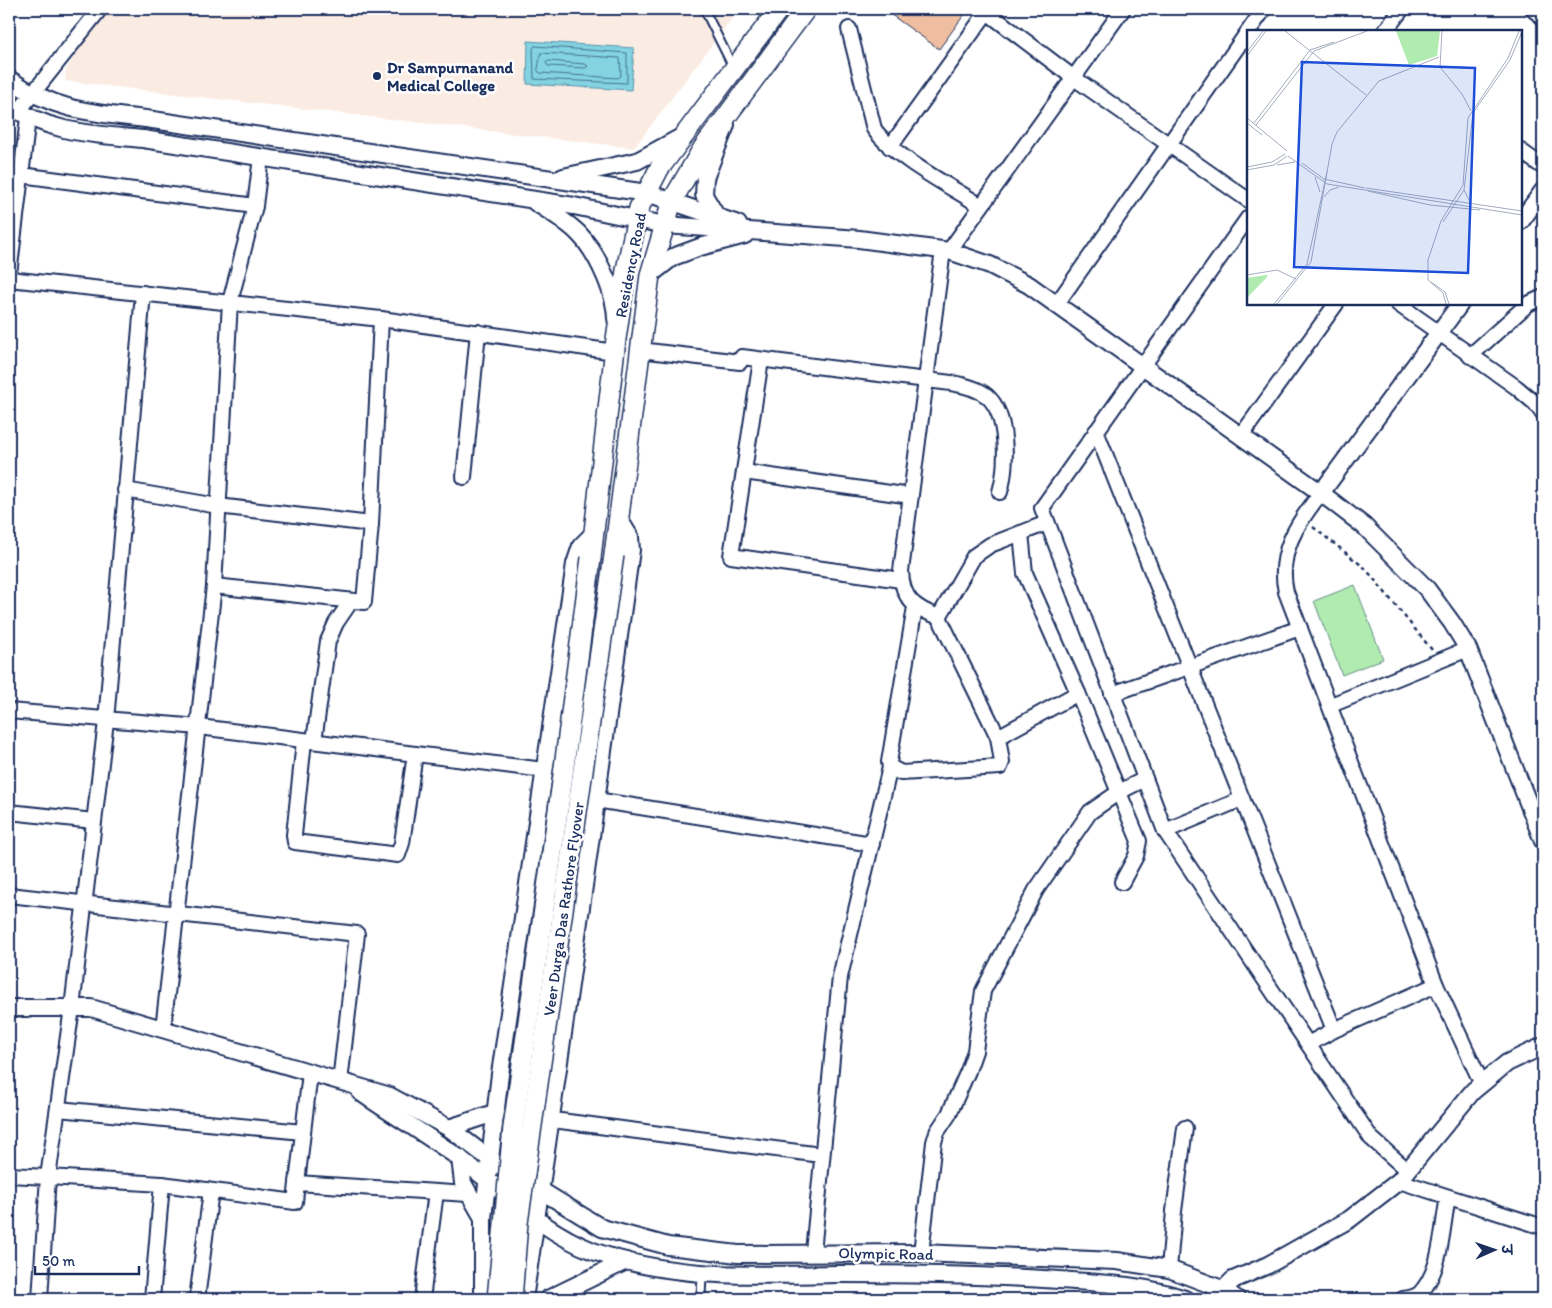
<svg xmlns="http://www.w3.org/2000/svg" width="1552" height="1308" font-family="Itim,'Playpen Sans Deva',sans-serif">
  <rect width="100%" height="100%" fill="#fff"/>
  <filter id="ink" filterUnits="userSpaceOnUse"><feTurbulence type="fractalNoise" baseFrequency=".02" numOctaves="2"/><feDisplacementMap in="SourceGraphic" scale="10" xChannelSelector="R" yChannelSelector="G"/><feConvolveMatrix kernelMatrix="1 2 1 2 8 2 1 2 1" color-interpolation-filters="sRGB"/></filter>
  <g filter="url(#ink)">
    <path fill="#faece2" d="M112 9H739L634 148 65 81 66 70 76 52Z"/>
    <path fill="#b0ebb0" stroke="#668d87" d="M1355 585 1383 659 1342 675 1314 601Z"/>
    <path fill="#83d3e0" stroke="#5991ac" d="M528 41 634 48 631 90 527 84Z"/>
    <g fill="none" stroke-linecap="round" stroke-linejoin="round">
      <g stroke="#457192" stroke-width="1">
        <path d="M535 46 627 53V83L534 79 533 49Z"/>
        <path d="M541 53 620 58 621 76 618 78 540 73 538 71Z"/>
        <path d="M549 61 585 64 588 66 585 68 548 66 546 63Z"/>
      </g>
    </g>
    <path fill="#efbea0" stroke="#1b2f5e" d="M883 9H955L964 15 939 49Z"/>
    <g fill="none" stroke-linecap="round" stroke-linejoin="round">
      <defs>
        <g id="service">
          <path d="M704 9 733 67"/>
          <path d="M701 1299 702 1273"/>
        </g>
        <g id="minor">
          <path d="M983 9 1074 78 1248 200"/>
          <path d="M849 29 874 129C895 158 950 186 981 206"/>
          <path d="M1385 31 1402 9"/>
          <path d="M18 112 100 9"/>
          <path d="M890 147 989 9"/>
          <path d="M1521 151 1543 167"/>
          <path d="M21 175 255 206"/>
          <path d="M1248 218 1042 508 1165 831 1371 1138 1408 1171"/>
          <path d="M949 251 1123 9"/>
          <path d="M9 274 28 118"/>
          <path d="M9 279 381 319 615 352"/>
          <path d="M143 293 106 721 72 1008 48 1177 162 1184"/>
          <path d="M1398 304 1516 387 1535 403 1543 413"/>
          <path d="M1056 305 1264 9"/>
          <path d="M640 350 740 362 742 357 951 383C964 385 977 388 987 396 1009 415 1007 467 1000 492"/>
          <path d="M1470 356 1528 304 1543 297"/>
          <path d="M761 360 731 556 901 580"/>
          <path d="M1096 431 1334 1030"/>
          <path d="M1241 436 1336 304"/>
          <path d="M744 472 911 496"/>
          <path d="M464 477 478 332"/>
          <path d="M125 490 218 506 371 524"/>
          <path d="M1321 493C1297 523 1277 553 1286 592L1436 985 1482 1084"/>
          <path d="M1047 523 990 545 974 556 939 617 998 737 1078 693 1139 841 1136 856 1122 882"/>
          <path d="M1021 533 1025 573 1078 693"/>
          <path d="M214 586 364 602 371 524 381 319"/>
          <path d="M915 607 889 762 890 767 901 773 1000 767 1002 762 998 737"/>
          <path d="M939 617C914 608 902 599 901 571L943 250"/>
          <path d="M1112 694 1300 628"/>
          <path d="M1336 703 1468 649"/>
          <path d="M9 711 199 727 544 770"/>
          <path d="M304 741 294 835 295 842 398 855 402 843 415 754"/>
          <path d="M314 741 328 641 336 623 351 601"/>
          <path d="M596 800 872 844"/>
          <path d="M9 812 94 821"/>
          <path d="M1165 831 1242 799"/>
          <path d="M9 895 357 934 340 1082"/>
          <path d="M163 1029 214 586 230 302 255 206 261 157"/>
          <path d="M1308 1044 1334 1030 1436 985"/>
          <path d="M310 1073 297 1183 468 1194"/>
          <path d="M58 1109 303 1132"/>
          <path d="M553 1120 821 1155"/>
          <path d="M9 1175 48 1177 40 1299"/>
          <path d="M1399 1181 1543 1227"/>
          <path d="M813 1252 840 977 890 767"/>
          <path d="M921 1253 934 1142 937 1132 949 1114 968 1071 975 1051 983 991 1036 890 1090 812 1119 792 1145 779"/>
          <path d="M1169 1269 1174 1211 1185 1128"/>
          <path d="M152 1299 162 1184 295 1202 297 1183"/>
          <path d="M197 1299 211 1191"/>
          <path d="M422 1299 436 1192"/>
          <path d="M1403 1299C1410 1298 1417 1297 1421 1292 1442 1269 1442 1226 1448 1197"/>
        </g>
        <g id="tertiary">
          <path d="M1534 9 1543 16"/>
          <path d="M9 79C55 111 92 113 146 119L647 193 738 224"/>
          <path d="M9 105C51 134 94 134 143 139L574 206 665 225 859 239 949 251 990 265 1029 285 1321 493 1364 526 1427 589 1452 623 1468 649 1543 841"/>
          <path d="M563 177 637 161 683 136"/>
          <path d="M536 203C574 226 588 236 606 278 611 290 616 305 616 319"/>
          <path d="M717 217 704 195 705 178 726 125"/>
          <path d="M1521 221 1543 191"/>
          <path d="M650 275 673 257 700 247 745 235"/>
          <path d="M1321 493 1460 304"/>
          <path d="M9 1008H91L390 1096 449 1128 491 1160 602 1228 668 1246 738 1254 921 1253 1117 1261 1169 1269 1222 1289 1237 1299"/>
          <path d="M360 1092C393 1115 427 1135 459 1158 505 1191 539 1230 593 1251 672 1280 755 1275 838 1274 912 1274 985 1275 1059 1280 1102 1283 1144 1285 1185 1299"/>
          <path d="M449 1128 497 1112"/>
          <path d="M460 1158 463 1183 483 1218"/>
          <path d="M483 1299V1218L500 1074 575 564 581 546 594 533"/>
          <path d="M524 1299C562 1050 596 800 631 550L630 537 619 519"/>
          <path d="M548 1299 626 1261"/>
          <path d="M1214 1299 1233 1280 1268 1265 1350 1219 1399 1181 1473 1091 1507 1063 1543 1046"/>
        </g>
        <g id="secondary">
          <path d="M614 555 650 275 672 201 703 148 806 9"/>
          <path d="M591 558 616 339 626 270 639 208 659 169 779 9"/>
        </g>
      </defs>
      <use href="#service" stroke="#1b2f5e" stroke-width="11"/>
      <use href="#minor" stroke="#1b2f5e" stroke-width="18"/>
      <use href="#tertiary" stroke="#1b2f5e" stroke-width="20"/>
      <use href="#secondary" stroke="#1b2f5e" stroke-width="22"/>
      <path stroke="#1b2f5e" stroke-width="2.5" stroke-dasharray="4 4" stroke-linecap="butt" d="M1313 527 1365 568 1432 650"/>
      <use href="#service" stroke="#fff" stroke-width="7"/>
      <use href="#minor" stroke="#fff" stroke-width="14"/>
      <use href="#tertiary" stroke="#fff" stroke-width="16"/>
      <use href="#secondary" stroke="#fff" stroke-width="19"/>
      <defs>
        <g id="secondary-bridge">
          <path d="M497 1299 513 1127 563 775 591 558"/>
          <path d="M512 1299 518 1223 614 555"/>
        </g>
      </defs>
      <use href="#secondary-bridge" stroke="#1b2f5e" stroke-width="22" stroke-linecap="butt"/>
      <use href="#secondary-bridge" stroke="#fff" stroke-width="19"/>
    </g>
  </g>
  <circle fill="#1b2f5e" stroke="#fff" stroke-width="2" cx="377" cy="76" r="5"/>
  <g text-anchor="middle" stroke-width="5" stroke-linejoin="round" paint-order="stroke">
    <g font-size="16" font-weight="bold" fill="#1b2f5e" stroke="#fff" text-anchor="start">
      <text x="387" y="73">Dr Sampurnanand<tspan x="387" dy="18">Medical College</tspan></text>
    </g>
    <g font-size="16" fill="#1b2f5e" stroke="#fff">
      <text transform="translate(630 265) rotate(-79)" y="6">Residency Road</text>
      <text transform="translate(563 909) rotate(-82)" y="6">Veer Durga Das Rathore Flyover</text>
      <text transform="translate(886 1253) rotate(1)" y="6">Olympic Road</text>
    </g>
  </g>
  <g transform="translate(1247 30)">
    <rect width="275" height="275" fill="#fff"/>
    <path d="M149 1H193L190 26 162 35ZM19 245 21 246 1 267 0 248Z" fill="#b0ebb0"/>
    <path fill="none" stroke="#a4acbf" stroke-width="1" d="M38 1 119 65M195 1 193 37 215 64 224 81M0 22 16 1M0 26 19 1M0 88 40 121M0 93 15 105M7 93 63 20 87 12M9 95 67 21 120 1M41 126 80 154 275 185M55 133 77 149 118 158M30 135 48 132M0 137 25 132 38 124M0 140 27 135 40 126M68 147 73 162M119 158 275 181M217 160 224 174M121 161 183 175 233 180M77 167 83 160 92 157M196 192 217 160 226 83 263 30 275 2M0 245 30 240 49 249M184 252 198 262 202 274M27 274 60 234 80 142M30 274 64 232 85 114 90 102 132 51 192 27M199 274 196 263 181 250V230L194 191 216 155 221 88 261 28 272 1"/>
    <path fill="#1d4ed8" fill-opacity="0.15" stroke="#1d4ed8" stroke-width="2.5" d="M55 32 228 38 221 243 47 237Z"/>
    <rect width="275" height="275" fill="none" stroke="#1b2f5e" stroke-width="2.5"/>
  </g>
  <rect width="1552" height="1308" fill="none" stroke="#fff" stroke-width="30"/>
  <rect x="15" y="15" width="1522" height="1278" fill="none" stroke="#1b2f5e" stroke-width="2" filter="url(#ink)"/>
  <g transform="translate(1494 1250) rotate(88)" stroke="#ffffff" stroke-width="4" paint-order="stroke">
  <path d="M0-4L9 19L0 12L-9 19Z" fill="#1b2f5e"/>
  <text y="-8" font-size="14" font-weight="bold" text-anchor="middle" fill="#1b2f5e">उ</text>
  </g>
  <path d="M35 1266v8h104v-8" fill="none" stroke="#1b2f5e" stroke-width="2.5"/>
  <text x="42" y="1266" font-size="15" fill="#1b2f5e" stroke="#ffffff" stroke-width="4" paint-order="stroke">50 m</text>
</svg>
